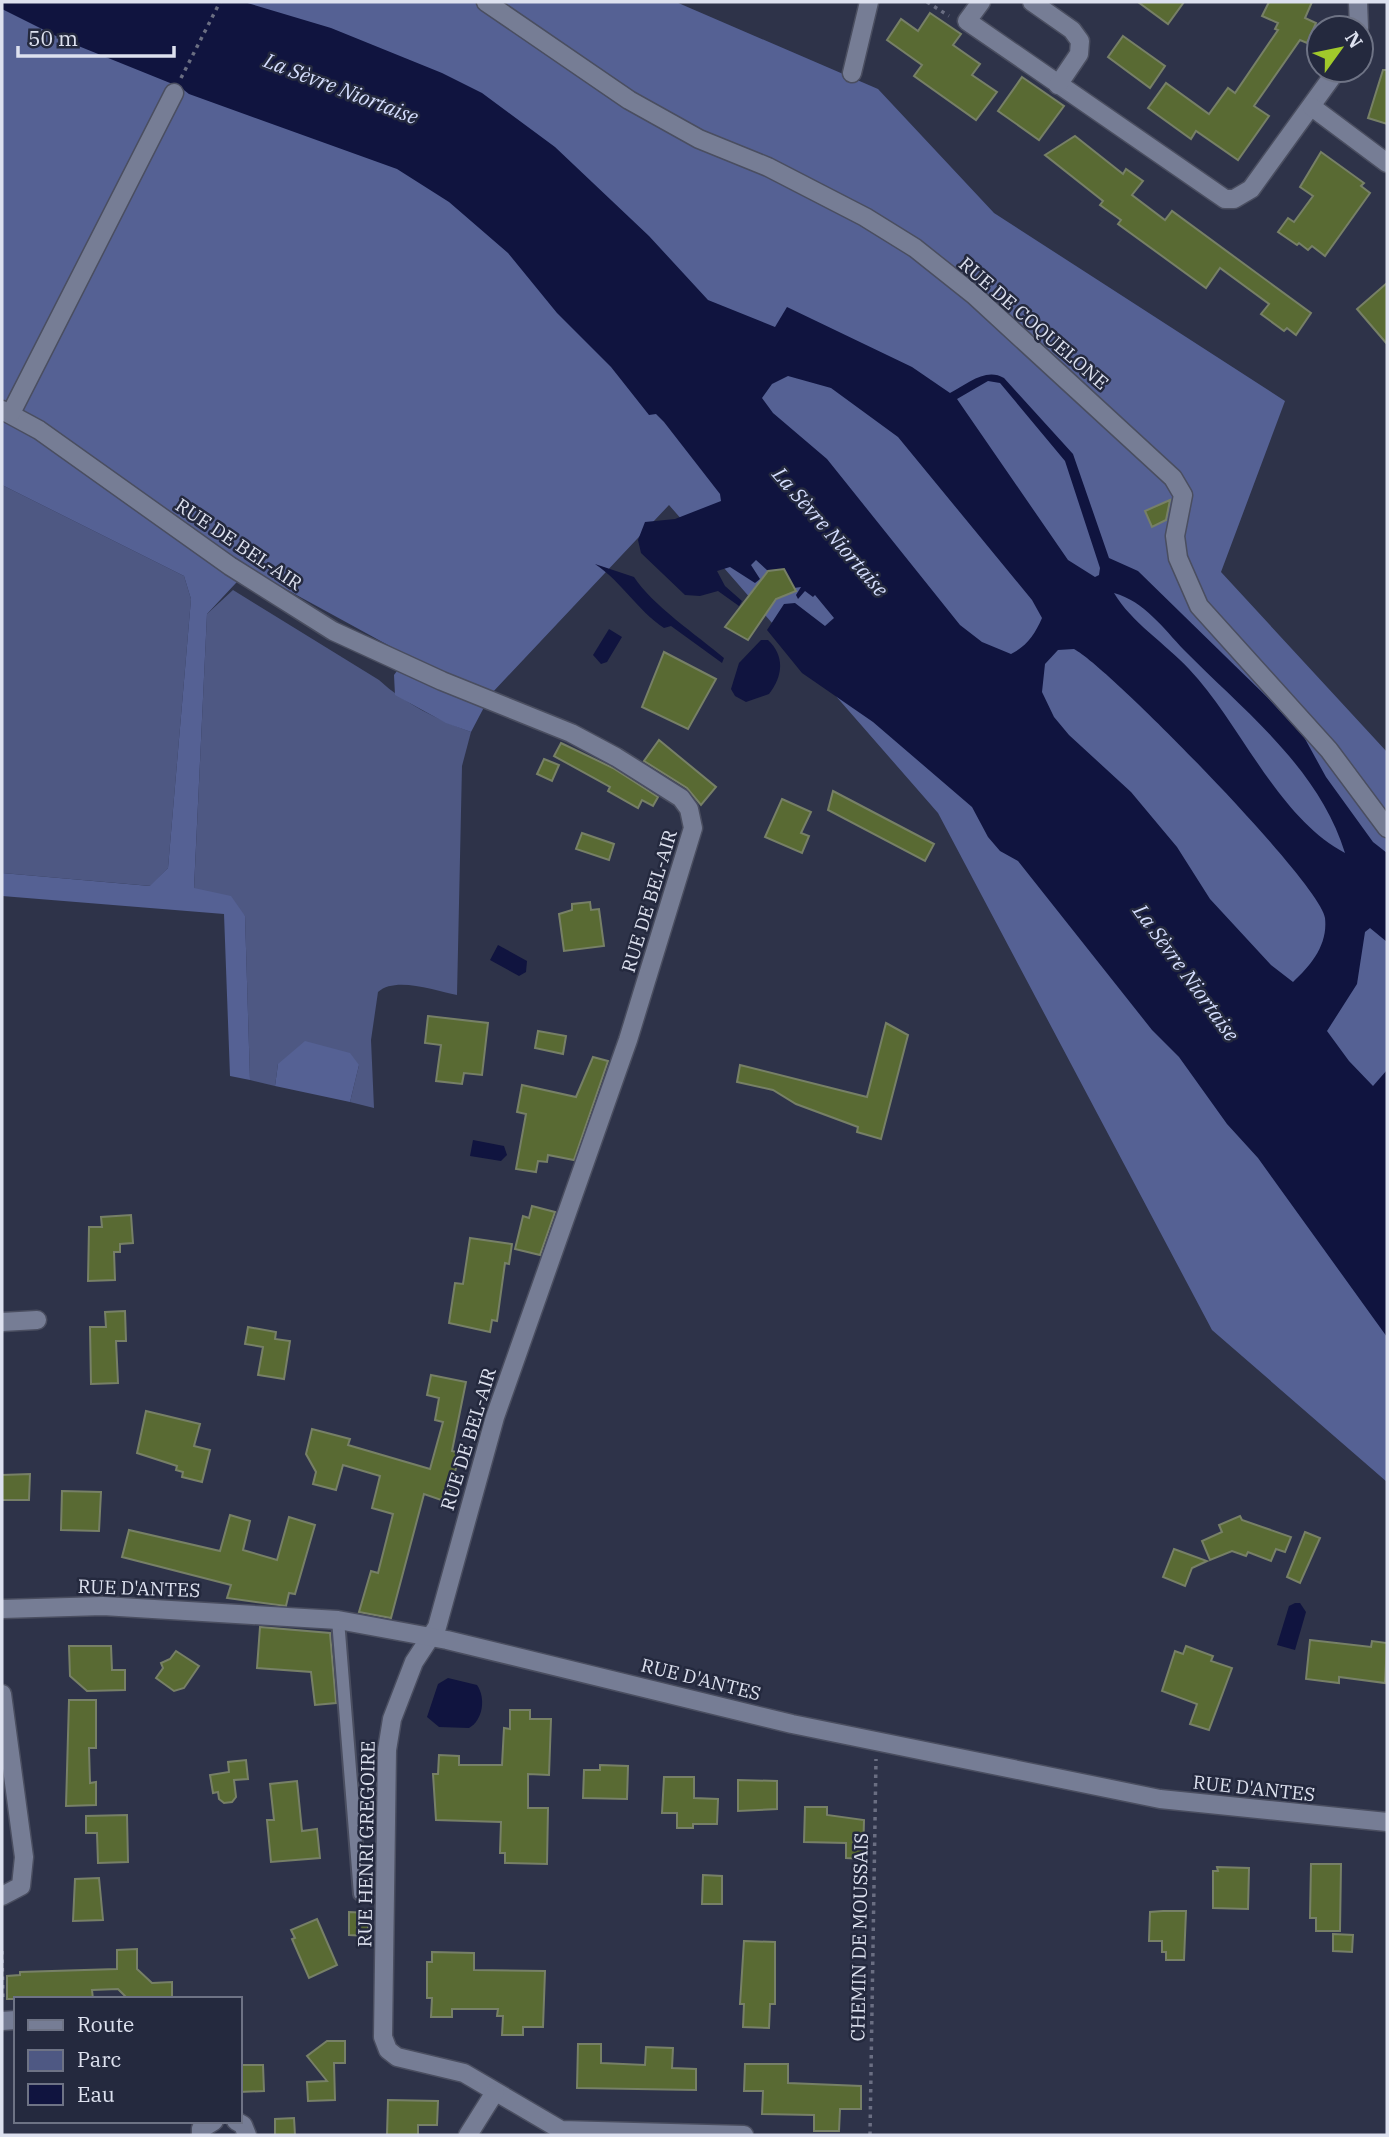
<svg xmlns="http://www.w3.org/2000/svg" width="1389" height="2137" font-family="'IBM Plex Serif',serif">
  <rect width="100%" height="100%" fill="#2e3349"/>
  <g fill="#4e5883">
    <path d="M2 485 184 576 191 599 168 868 151 886 2 873Z"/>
    <path d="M233 590 379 680C405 704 438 720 471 732L462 766 457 995C435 991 396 976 378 992L371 1040 374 1108 350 1102 359 1065 278 1064 275 1086 250 1080 245 916 194 889 207 614Z"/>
  </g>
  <g fill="#556194">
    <path d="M2 2H676L878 89 994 213 1285 401 1221 572 1387 752V1482L1212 1330 938 813 669 505 491 694 471 732 446 723 395 695 394 675 408 656 249 569 207 614 194 888 231 896 245 916 250 1080 230 1076 224 914 2 896V873L150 886 168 868 191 599 184 576 2 485Z"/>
    <path d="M305 1041 350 1053 359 1065 350 1102 275 1086 278 1064Z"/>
  </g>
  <g fill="#10143f" fill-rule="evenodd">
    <path d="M2 2H244L331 28 442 73 482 93 555 147 649 236 708 300 775 327 787 307 912 367 950 393C967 384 986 367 1004 378L1073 454 1109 558 1138 571 1267 697 1304 737 1326 777 1373 842 1387 853V942L1370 928 1365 932 1357 984 1327 1031 1349 1061 1373 1086 1387 1070V1337L1258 1158 1227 1124 1179 1057 1152 1030 1018 861 1000 851 988 837 972 807 873 722 802 673 767 630 784 604 795 603 825 626 834 618 815 595 813 597 805 591 798 599 796 595 801 587 794 588 784 569 768 571 756 560 751 565 760 579 755 583 730 567 717 571 725 586 742 601 739 606 718 591 700 596 685 595 641 553 638 540 645 522 675 519 721 501 720 494 664 422 656 414 649 415 611 367 557 313 508 253 449 202 397 169 189 94 180 87 66 41 2 9ZM788 376 831 388 898 437 1032 600 1042 618C1035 634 1027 646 1011 654L982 642 960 625 827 459 773 413 762 398 772 384ZM988 381 1000 383 1065 461 1100 568 1099 575 1095 577 1068 560 957 399ZM1114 593C1144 601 1164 629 1184 650 1243 710 1319 768 1345 853 1277 817 1241 724 1189 669 1166 644 1131 622 1114 593ZM1074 649C1110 668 1321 884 1325 918 1328 945 1311 965 1293 982L1271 965 1210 899 1177 847 1131 792 1069 735 1054 717 1042 692 1045 664 1058 650Z"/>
    <path d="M595 564 634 577C651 604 698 636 724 658L722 663 671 626 664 628C637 610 622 582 595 564Z"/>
    <path d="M609 629 622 637 607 662 601 664 593 655Z"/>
    <path d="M761 640H768C785 656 783 676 769 694L746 702 735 696 731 689 739 663Z"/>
    <path d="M498 945 527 961 526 972 519 976 490 960Z"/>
    <path d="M473 1140 504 1146 507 1155 501 1161 470 1156Z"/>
    <path d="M1295 1603H1300L1306 1612 1295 1650 1277 1645 1289 1606Z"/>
    <path d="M448 1678 477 1685C486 1698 483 1720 469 1728L439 1727 427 1717 438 1684Z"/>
  </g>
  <g fill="#596a33" stroke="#778067" stroke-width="2">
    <path d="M1138 2H1184L1168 24Z"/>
    <path d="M1269 2H1312L1305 18 1316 23 1307 43 1300 40 1254 106 1269 116 1238 160 1196 131 1191 139 1148 108 1166 83 1209 114 1228 88 1235 93 1278 30 1275 29 1278 23 1262 16Z"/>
    <path d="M930 13 961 34 953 45 980 64 972 75 997 92 976 120 914 76 922 65 887 40 901 19 918 31Z"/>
    <path d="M1123 36 1165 66 1150 88 1108 57Z"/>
    <path d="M1383 70H1387V124L1368 118Z"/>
    <path d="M1022 77 1064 106 1039 140 998 111Z"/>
    <path d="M1075 136 1123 174 1126 169 1143 181 1132 195 1165 220 1172 211 1311 313 1296 335 1287 328 1284 331 1261 314 1269 304 1220 268 1206 288 1118 224 1121 220 1100 205 1103 201 1045 155Z"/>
    <path d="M1321 152 1364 183 1361 186 1370 193 1325 256 1312 246 1308 250 1299 243 1297 245 1278 232 1288 218 1294 222 1313 196 1300 187Z"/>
    <path d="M1387 283V344L1357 309Z"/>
    <path d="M1170 500 1166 520 1152 527 1145 511Z"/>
    <path d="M784 569 796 591 776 599 748 640 725 627 768 571Z"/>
    <path d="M664 652 716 679 688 729 642 707Z"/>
    <path d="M659 740 716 787 701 805 687 788 644 761Z"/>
    <path d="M561 743 613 768 658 797 653 806 642 800 638 808 608 791 610 787 554 756Z"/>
    <path d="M544 759 559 765 552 781 537 774Z"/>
    <path d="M833 791 934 844 925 861 828 810Z"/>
    <path d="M782 799 811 812 801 833 809 836 802 853 765 837Z"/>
    <path d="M582 833 614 844 609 860 576 849Z"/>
    <path d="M590 902 591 910 599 909 604 946 564 951 559 914 572 910V904Z"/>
    <path d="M428 1016 488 1023 482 1075 464 1073 462 1084 436 1081 441 1045 425 1043Z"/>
    <path d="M886 1023 908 1035 881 1139 857 1132 858 1127 796 1104 773 1090 737 1082 740 1065 867 1097Z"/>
    <path d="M538 1031 566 1036 563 1054 535 1048Z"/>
    <path d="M593 1057 608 1061 574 1160 548 1155 547 1162 538 1161 536 1172 516 1169 526 1114 517 1112 522 1085 576 1097Z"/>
    <path d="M532 1206 555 1212 540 1255 515 1249 523 1216 529 1218Z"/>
    <path d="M131 1215 133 1243 120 1244V1252H114L115 1280 88 1281 89 1227H102L101 1217Z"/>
    <path d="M470 1238 512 1244 509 1264 505 1263 497 1321 492 1320 490 1332 449 1323 455 1283 463 1284Z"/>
    <path d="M125 1311 126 1341H116L118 1383 91 1384 90 1327H106L105 1312Z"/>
    <path d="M248 1327 276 1332 275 1339 290 1341 284 1379 258 1375 263 1347 245 1344Z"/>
    <path d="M431 1375 466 1382 452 1451 460 1453 447 1502 424 1494 391 1618 359 1612 371 1571 378 1573 393 1514 372 1508 380 1476 343 1465 336 1490 313 1484 316 1472 306 1454 312 1429 350 1439 348 1445 430 1469 443 1422 435 1420 439 1398 427 1395Z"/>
    <path d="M146 1411 200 1424 194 1446 210 1450 202 1482 182 1477 183 1472 176 1470 177 1466 137 1453Z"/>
    <path d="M30 1474 29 1500H2V1475Z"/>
    <path d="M62 1491 101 1492 99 1531 61 1530Z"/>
    <path d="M230 1515 250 1521 243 1550 277 1560 289 1517 315 1525 295 1594 289 1593 286 1606 227 1598 231 1585 122 1557 129 1530 220 1551Z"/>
    <path d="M1240 1516 1242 1520 1291 1537 1285 1552 1276 1549 1271 1561 1248 1552 1246 1556 1232 1551 1210 1560 1202 1541 1222 1532 1219 1525Z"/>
    <path d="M1305 1532 1320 1538 1300 1583 1287 1577Z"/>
    <path d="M1174 1549 1207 1561 1192 1568 1185 1586 1163 1577Z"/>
    <path d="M260 1627 330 1633 336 1703 315 1705 311 1672 257 1668Z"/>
    <path d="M1310 1640 1371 1647 1372 1641 1387 1643 1385 1683 1339 1677V1683L1306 1679Z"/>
    <path d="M69 1646H111L112 1670H125V1690L87 1691 70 1676Z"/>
    <path d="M1186 1646 1213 1656 1211 1661 1232 1668 1209 1730 1190 1724 1197 1704 1162 1691 1175 1651 1183 1654Z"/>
    <path d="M176 1651 199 1666 184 1688 174 1691 156 1678 163 1668 161 1663 170 1659Z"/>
    <path d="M69 1700H96V1748H89L90 1783 96 1782V1805L66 1806Z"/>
    <path d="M510 1710H530V1719H551L549 1775 528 1774V1808H548L547 1864 505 1863V1853H500L501 1822 436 1820 433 1774H438L439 1755 459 1756V1765H502L504 1728 510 1729Z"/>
    <path d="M246 1760 248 1779 234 1780 236 1797 232 1802 224 1803 219 1799 218 1792 213 1793 210 1775 229 1772 228 1762Z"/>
    <path d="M600 1765 628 1766 627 1799 583 1798 584 1770H600Z"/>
    <path d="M664 1777H694V1798L718 1799 717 1824H693V1828H677V1813H662Z"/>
    <path d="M738 1780 777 1781V1809L738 1811Z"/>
    <path d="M297 1781 302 1831 317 1829 320 1858 271 1862 267 1820H274L270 1784Z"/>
    <path d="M805 1807H827V1815L864 1820 863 1859 846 1858V1843L804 1842Z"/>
    <path d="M127 1815 128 1862 98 1863 97 1833H86V1816Z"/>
    <path d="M1311 1864H1341L1340 1931H1316V1918H1310Z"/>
    <path d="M1217 1867 1249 1868 1248 1909 1213 1908V1871H1218Z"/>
    <path d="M703 1875 722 1876V1904H702Z"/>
    <path d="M99 1878 103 1920 73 1921 75 1879Z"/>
    <path d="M1163 1911H1186L1184 1960H1166V1952H1162V1941H1149L1150 1912Z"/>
    <path d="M349 1912 368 1913V1936L349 1935Z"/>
    <path d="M317 1919 337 1965 309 1978 292 1939 295 1938 291 1930Z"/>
    <path d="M1333 1934 1353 1935 1352 1952 1333 1951Z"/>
    <path d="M744 1941 775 1942V2004H770L769 2028 743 2027 744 2004H740Z"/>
    <path d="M137 1949V1969L152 1983 172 1982V1999H128L118 1989 92 1990 93 1999H7V1976L20 1975V1972L117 1969V1950Z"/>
    <path d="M432 1952 474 1953V1970L545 1971 543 2027H523V2035H502L503 2016H497L498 2009H452V2017H431L432 1998H427V1962H432Z"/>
    <path d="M327 2041H345V2063H334L335 2100 308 2101 307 2082 327 2081 307 2056Z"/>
    <path d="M578 2044H601V2063L645 2065 646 2047 673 2048 672 2068 696 2069V2090L577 2088Z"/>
    <path d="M745 2064H788V2083L861 2086V2109H840L839 2131H814V2115L762 2114 763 2091H744Z"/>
    <path d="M240 2065H263L264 2091 240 2092Z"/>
    <path d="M388 2100 438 2101 437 2125H418V2135H387Z"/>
    <path d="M294 2118 295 2135H275V2119Z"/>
  </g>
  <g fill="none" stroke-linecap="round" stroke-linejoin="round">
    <defs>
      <path id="lane" d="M338 1620 360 1894"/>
      <g id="street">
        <path d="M486 2 629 100 699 139 768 167 865 217 915 248 974 295 1173 478 1183 495 1175 536 1178 558 1199 606 1329 750 1387 828"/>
        <path d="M981 2 967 21 1225 199H1234L1251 189 1337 70"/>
        <path d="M1032 2 1072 30 1080 41 1079 54 1058 85"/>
        <path d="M1358 2 1359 28"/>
        <path d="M852 73 869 2"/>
        <path d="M1312 107 1387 163"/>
        <path d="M2 410 39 430 230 566 333 631 442 681 571 733 616 757 681 798 689 809 693 828 628 1040 495 1417 437 1627 414 1662 392 1719 387 1750 383 2037 388 2050 397 2057 464 2073 561 2130 744 2135"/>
        <path d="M11 413 174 93"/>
        <path d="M2 1322 37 1320"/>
        <path d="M2 1694 24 1857 21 1886 2 1896"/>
        <path d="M2 2021 16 2020"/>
        <path d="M236 2121 243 2125 247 2135"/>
        <path d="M201 2135V2129L214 2121"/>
        <path d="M468 2135 495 2092"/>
      </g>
      <path id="secondary" d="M2 1609 103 1606 338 1620 447 1640 792 1724 1160 1799 1387 1822"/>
    </defs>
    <use href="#lane" stroke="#4a4e60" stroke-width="16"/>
    <use href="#street" stroke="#4a4e60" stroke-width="21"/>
    <use href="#secondary" stroke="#4a4e60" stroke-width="21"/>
    <g stroke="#6a6e82" stroke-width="3.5" stroke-dasharray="3.5 5" stroke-linecap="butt">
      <path d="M927 2 949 16"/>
      <path d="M181 78 220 2"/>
      <path d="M2 1951 3 2001"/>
      <path d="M870 2135 876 1759"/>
    </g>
    <use href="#lane" stroke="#767d95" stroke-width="12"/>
    <use href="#street" stroke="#767d95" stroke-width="18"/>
    <use href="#secondary" stroke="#767d95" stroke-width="18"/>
  </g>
  <g text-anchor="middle" stroke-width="5" stroke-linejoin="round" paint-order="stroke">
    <g font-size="19" fill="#dde1ef" stroke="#24293e">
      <text transform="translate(1034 323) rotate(41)" y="7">RUE DE COQUELONE</text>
      <text transform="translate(239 544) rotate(34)" y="7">RUE DE BEL-AIR</text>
      <text transform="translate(649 901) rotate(-73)" y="7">RUE DE BEL-AIR</text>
      <text transform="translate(468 1439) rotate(-73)" y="7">RUE DE BEL-AIR</text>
      <text transform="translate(139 1588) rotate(2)" y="7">RUE D'ANTES</text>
      <text transform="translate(701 1679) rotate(14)" y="7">RUE D'ANTES</text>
      <text transform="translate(1254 1788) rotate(6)" y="7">RUE D'ANTES</text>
      <text transform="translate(366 1844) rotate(-89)" y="7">RUE HENRI GREGOIRE</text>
      <text transform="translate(859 1937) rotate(-89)" y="7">CHEMIN DE MOUSSAIS</text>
    </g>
    <g font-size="21" font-style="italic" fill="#d5defe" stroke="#24293e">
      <text transform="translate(341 89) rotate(21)" y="7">La Sèvre Niortaise</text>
      <text transform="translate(830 532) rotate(49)" y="7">La Sèvre Niortaise</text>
      <text transform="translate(1186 973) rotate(54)" y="7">La Sèvre Niortaise</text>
    </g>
  </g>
  <rect width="1389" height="2137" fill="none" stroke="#dde1ef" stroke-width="7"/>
  <rect x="14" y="1997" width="228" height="126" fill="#24293e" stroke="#6e7385" stroke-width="2"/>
  <rect x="28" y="2020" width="35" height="10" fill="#767d95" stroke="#6e7385" stroke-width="2"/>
  <text x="77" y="2032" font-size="21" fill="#dde1ef">Route</text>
  <rect x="28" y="2050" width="35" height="21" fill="#4e5883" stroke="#6e7385" stroke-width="2"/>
  <text x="77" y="2067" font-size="21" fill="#dde1ef">Parc</text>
  <rect x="28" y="2084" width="35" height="21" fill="#10143f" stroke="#6e7385" stroke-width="2"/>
  <text x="77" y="2102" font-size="21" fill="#dde1ef">Eau</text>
  <g transform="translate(1340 49) rotate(57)"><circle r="33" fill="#24293e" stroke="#6e7385" stroke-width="2"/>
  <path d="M0-5L12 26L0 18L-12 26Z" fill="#a1c92b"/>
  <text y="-10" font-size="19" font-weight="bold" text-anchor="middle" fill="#dde1ef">N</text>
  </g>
  <path d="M18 46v10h156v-10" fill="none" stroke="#dde1ef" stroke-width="3.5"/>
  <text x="28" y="46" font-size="21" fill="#dde1ef" stroke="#24293e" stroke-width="5" paint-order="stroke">50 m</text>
</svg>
